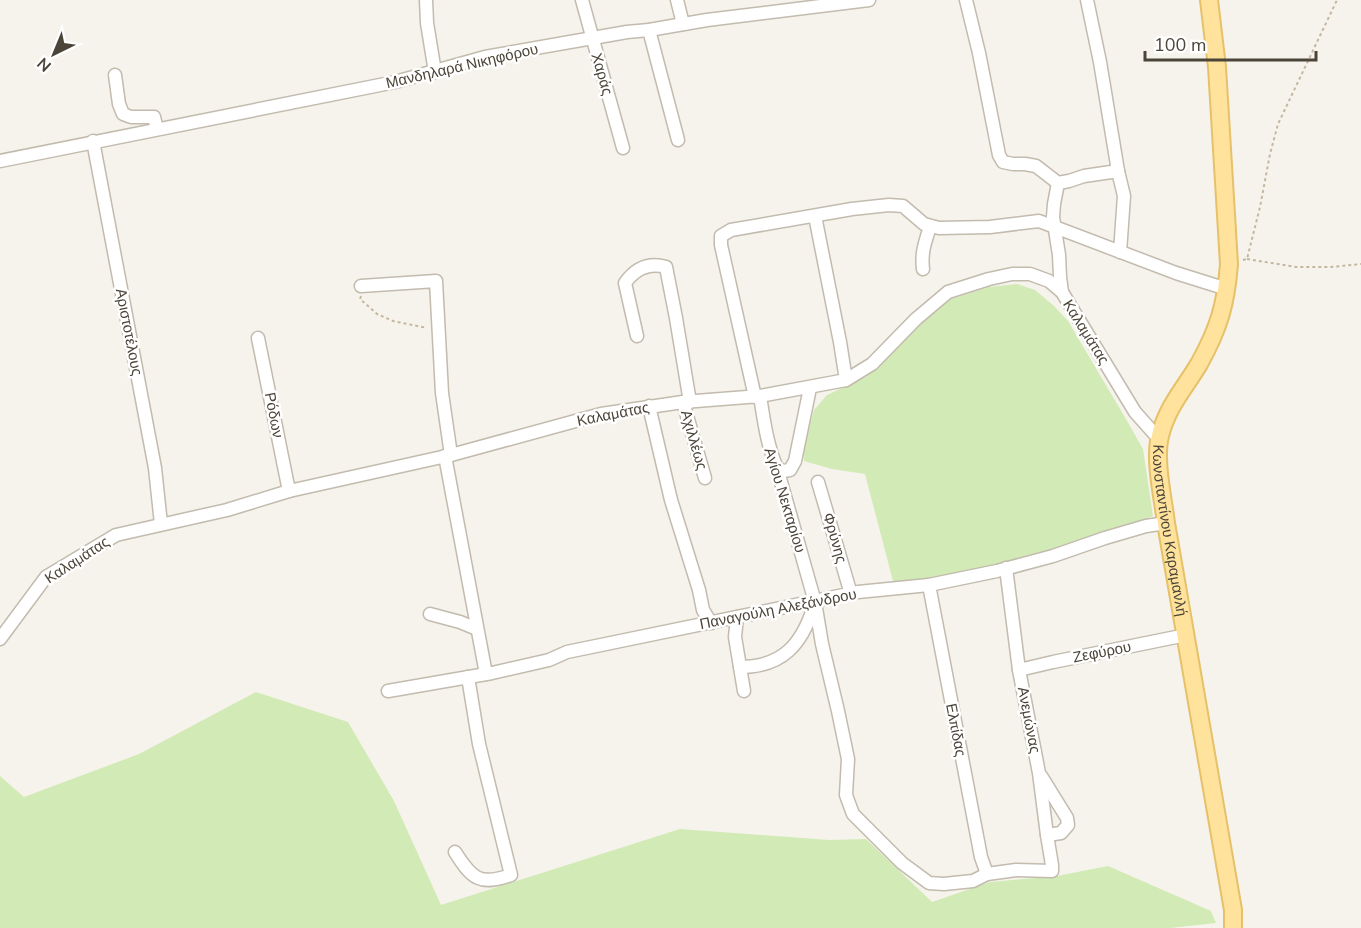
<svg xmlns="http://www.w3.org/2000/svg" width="1361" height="928" font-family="'Nunito Sans',sans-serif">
  <rect width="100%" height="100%" fill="#f6f3ec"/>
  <g fill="#d2eab5">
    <path d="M1017 284 1035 290 1054 306 1068 321 1126 419 1143 449 1153 516 1103 535 1004 564 901 584 893 581 865 474 832 469 804 461 803 448 814 410 827 395 866 377 907 337 948 300 989 287Z"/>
    <path d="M256 692 348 722 394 801 441 905 680 829 829 840 866 839 932 902 990 882 1057 876 1108 866 1211 911 1216 923 1171 928H0V776L24 797 139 754Z"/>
  </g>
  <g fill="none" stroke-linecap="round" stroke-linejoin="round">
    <defs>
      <g id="minor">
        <path d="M426 0 427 23 435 72"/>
        <path d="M582 0 623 148"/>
        <path d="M677 0 683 24"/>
        <path d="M966 0 979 53 999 155 1003 162 1013 164H1025L1036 166 1058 183 1069 181 1084 176 1118 171 1124 196 1120 252"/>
        <path d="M1087 0 1100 62 1118 171"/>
        <path d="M649 30 678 140"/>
        <path d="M115 75 119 104 123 114 131 117H154L157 129"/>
        <path d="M93 141 155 468 161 524"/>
        <path d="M0 161 395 82 485 57 627 32 649 30 707 20 869 0"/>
        <path d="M1058 183 1054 204 1053 217 1059 255 1060 277 1062 292"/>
        <path d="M815 216 840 342 846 380"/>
        <path d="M923 269C921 253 925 242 930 227"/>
        <path d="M361 286 436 281 442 393 451 455"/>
        <path d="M637 336 625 283C635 269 648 262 666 267L676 318 690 402"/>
        <path d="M258 338 289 491"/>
        <path d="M760 396C764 421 767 445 777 468L815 602 822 644 838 711 848 759 846 795 853 814 902 863 929 883 944 884 973 881 987 874 1016 870 1052 871V865L1047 835 1039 773 1019 670 1006 568"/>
        <path d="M755 397 721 245V236L731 230 852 209 889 205 903 206 924 224 939 228 990 227 1039 221 1176 273 1227 289"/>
        <path d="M683 402 705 478"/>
        <path d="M649 406 671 500 699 590 703 610 711 623"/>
        <path d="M445 456 486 674"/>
        <path d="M777 468 783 471 790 470 795 461 810 388"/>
        <path d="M818 482 851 594"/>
        <path d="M929 585 981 857 987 874"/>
        <path d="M430 614 460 622 477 629"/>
        <path d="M737 617 735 637 744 691"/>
        <path d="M0 639 46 577 116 535 227 510 289 491 451 455 601 414 683 402 760 396 846 380 872 364 916 319 948 292 989 279 1012 274H1030L1049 281 1062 292 1135 412 1159 439"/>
        <path d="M740 667C783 667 802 644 814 606"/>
        <path d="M1019 670 1053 662 1186 635"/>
        <path d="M388 691 492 673 549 660 567 652 858 592 929 585 997 571 1053 556 1105 538 1146 526 1166 523"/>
        <path d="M1041 776 1067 818 1068 825 1061 833 1047 835"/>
        <path d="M455 852C472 879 480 886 511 875L479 744 468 677"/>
      </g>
      <g id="major">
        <path id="s1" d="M1209 0 1217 67 1229 264C1226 304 1219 328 1199 364 1184 389 1167 407 1160 436 1154 460 1163 498 1166 523L1233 910V928"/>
      </g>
    </defs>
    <use href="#minor" stroke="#c2bbae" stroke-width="15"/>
    <use href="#major" stroke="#e6c16a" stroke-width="20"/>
    <g stroke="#c4b79f" stroke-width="2" stroke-dasharray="3 3" stroke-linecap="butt">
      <path d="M1247 259 1296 267H1331L1361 264"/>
      <path d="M1243 260 1247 259 1260 207 1270 154 1278 124 1337 0"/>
      <path d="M361 296 360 299 377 314 393 321 427 328"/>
    </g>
    <use href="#minor" stroke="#fff" stroke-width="12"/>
    <use href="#major" stroke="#ffe39c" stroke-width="16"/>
  </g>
  <g text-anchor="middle" stroke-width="5" stroke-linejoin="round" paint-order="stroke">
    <g font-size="15" fill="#4b4439" stroke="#fff">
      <text transform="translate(462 66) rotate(-13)" y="5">Μανδηλαρά Νικηφόρου</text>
      <text transform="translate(602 74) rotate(74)" y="5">Χαράς</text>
      <text transform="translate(129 332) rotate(79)" y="5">Αριστοτέλους</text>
      <text transform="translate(1086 332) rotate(58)" y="5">Καλαμάτας</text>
      <text transform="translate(613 414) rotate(-11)" y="5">Καλαμάτας</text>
      <text transform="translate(274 415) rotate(79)" y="5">Ρόδων</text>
      <text transform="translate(694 440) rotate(74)" y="5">Αχιλλέως</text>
      <text transform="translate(785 500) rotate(73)" y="5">Αγίου Νεκταρίου</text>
      <text dy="5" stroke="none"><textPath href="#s1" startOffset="548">Κωνσταντίνου Καραμανλή</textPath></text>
      <text transform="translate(835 538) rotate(74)" y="5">Φρύνης</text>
      <text transform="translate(77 560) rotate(-33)" y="5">Καλαμάτας</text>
      <text transform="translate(778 609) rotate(-11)" y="5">Παναγούλη Αλεξάνδρου</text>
      <text transform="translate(1102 652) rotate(-11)" y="5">Ζεφύρου</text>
      <text transform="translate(1029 720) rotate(79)" y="5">Ανεμώνας</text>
      <text transform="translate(956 730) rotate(79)" y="5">Ελπίδας</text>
    </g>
  </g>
  <g transform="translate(54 54) rotate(223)" stroke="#ffffff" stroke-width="4.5" paint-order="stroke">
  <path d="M0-4.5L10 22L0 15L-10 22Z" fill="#4b4439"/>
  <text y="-9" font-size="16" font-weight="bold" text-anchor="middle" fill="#4b4439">N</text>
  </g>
  <path d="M1145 51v9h171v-9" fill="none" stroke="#4b4439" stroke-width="3"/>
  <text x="1154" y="51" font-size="18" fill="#4b4439" stroke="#ffffff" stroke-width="4.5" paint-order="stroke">100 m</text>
</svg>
